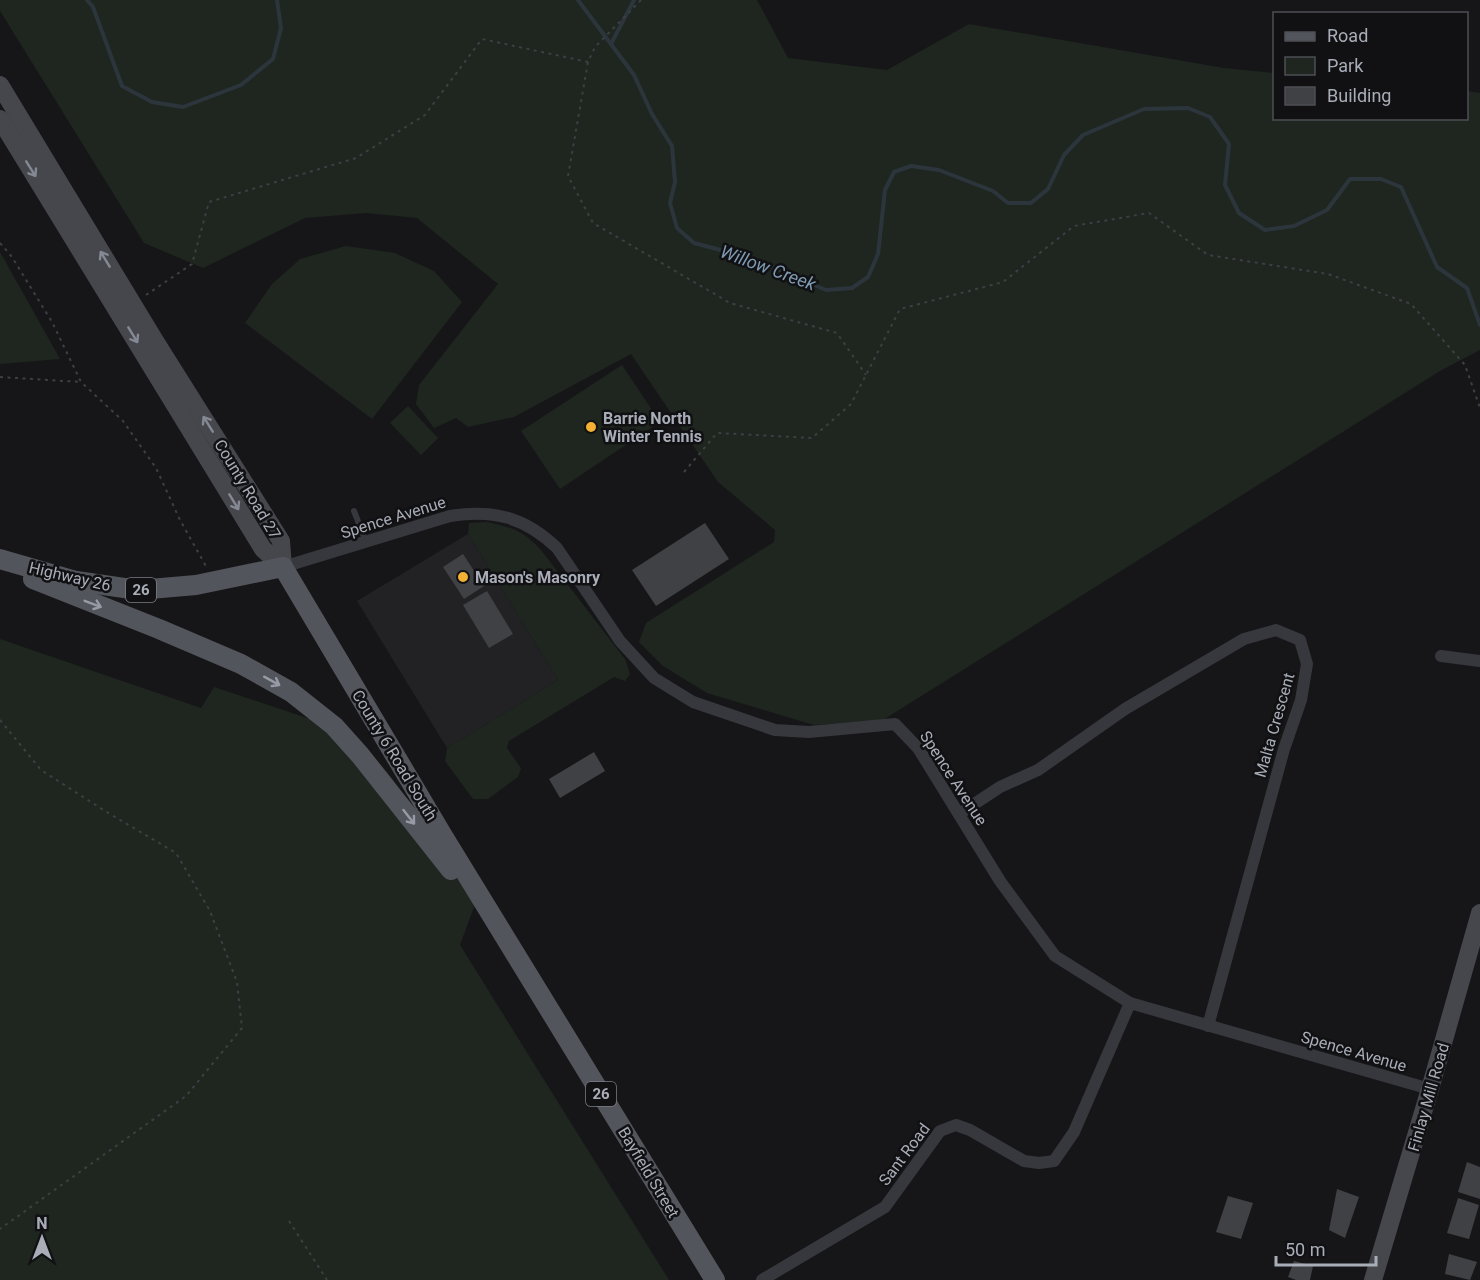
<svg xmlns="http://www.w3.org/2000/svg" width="1480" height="1280" font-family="Roboto,sans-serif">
  <rect width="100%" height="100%" fill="#161618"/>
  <path fill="#222225" d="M468 534 558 680 447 748 357 601Z"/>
  <g fill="#1e261f">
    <path d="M0 0H757L788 58 887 70 969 24 1224 68 1274 73V118H1466L1467 91 1480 93V350L1440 371 883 720 814 725 707 693 663 666 639 642 646 623 774 542 775 530 718 482 631 354 514 417 468 427 456 418 434 428 416 404 419 385 498 284 417 218 366 213 305 218 203 268 144 243 0 11Z"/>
    <path d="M346 246 395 253 434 271 462 302 372 419 245 323 272 284 300 259Z"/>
    <path d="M0 252 60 359 0 364Z"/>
    <path d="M622 365 660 422 560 489 521 431Z"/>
    <path d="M408 406 438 438 421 455 390 423Z"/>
    <path d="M487 522C513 528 522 530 541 550L625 659 630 674 625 681 614 677 509 741 507 748 521 768 518 777 488 799H473L445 761 447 748 558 680 468 534 469 523Z"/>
    <path d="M0 639 201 708 214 687 352 733 389 774 477 899 460 945 669 1280H0Z"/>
  </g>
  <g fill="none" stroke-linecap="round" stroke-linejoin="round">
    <g stroke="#2c353c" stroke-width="4">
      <path d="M87 0 93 7 122 86 152 102 183 107 241 85 273 59 281 28 277 0"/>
      <path d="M578 0 634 75 652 114 672 146 675 182 670 203 677 228 694 243 751 258 826 290 852 288 868 277 878 254 885 190 894 172 911 166 939 170 993 191 1008 203H1031L1048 189 1064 155 1083 135 1144 109 1188 108 1210 117 1229 144 1225 185 1239 213 1265 230 1294 226 1327 210 1350 179H1381L1401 187 1437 267 1467 288 1480 325"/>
      <path d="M611 44 634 0"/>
    </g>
  </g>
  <g fill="#404145">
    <path d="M705 523 729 559 656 606 632 570Z"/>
    <path d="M463 554 484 586 464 599 443 567Z"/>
    <path d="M487 591 513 634 489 648 463 605Z"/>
    <path d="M594 752 605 771 560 798 549 779Z"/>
    <path d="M1467 1162 1480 1167V1199L1458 1192Z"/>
    <path d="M1337 1189 1359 1197 1345 1238 1329 1230Z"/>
    <path d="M1228 1196 1253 1203 1241 1239 1216 1232Z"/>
    <path d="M1458 1198 1479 1205 1469 1239 1447 1233Z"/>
    <path d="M1449 1254 1477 1262 1470 1280 1445 1274Z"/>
    <path d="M1294 1261 1313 1266 1310 1280H1296L1288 1277Z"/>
  </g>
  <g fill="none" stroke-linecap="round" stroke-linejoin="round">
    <g stroke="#3d3f44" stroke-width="2" stroke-dasharray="3 4.5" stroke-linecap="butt">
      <path d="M641 0 595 47 588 62 568 176 593 223 730 303 837 333 866 375"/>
      <path d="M0 243 12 257 52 322 81 382 123 421 156 468 180 520 207 568"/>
      <path d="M146 295 192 264 209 202 356 158 425 115 482 39 588 62"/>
      <path d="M0 377 81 382"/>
      <path d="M684 472 717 433 812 438 851 404 900 309 1003 282 1074 226 1149 213 1208 255 1328 274 1411 304 1465 365 1480 408"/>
      <path d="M0 720 41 770 105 811 176 853 210 911 237 982 242 1028 186 1096 0 1229"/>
      <path d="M289 1221 327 1280"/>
    </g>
    <path stroke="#37383d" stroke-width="6" d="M354 511 366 542"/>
    <g stroke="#37383d" stroke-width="12">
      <path d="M283 567 450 516C493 509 525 517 557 548L620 641 654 678 693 702 775 730 809 732 895 724 918 748 1000 881 1055 956 1130 1003 1430 1089"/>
      <path d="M1441 656 1480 661"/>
      <path d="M959 814 1000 787 1038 770 1125 709 1244 639 1276 630 1300 640 1307 664 1301 700 1284 749 1208 1026"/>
      <path d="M762 1280 885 1207 940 1131 956 1125 970 1130 1024 1161 1039 1163 1054 1161 1074 1132 1130 1003"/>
    </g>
    <g stroke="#45474d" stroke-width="18">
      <path d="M0 85 155 341 281 541 283 567"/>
      <path d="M0 119 263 549 283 567"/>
      <path d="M1373 1280 1430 1089 1480 913"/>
    </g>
    <g stroke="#53555c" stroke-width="20">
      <path d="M0 559 76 581 138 590 196 585 283 567 443 836 715 1280"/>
      <path d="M33 579 159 629 241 664 291 692 334 726 360 755 451 870"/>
    </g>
  </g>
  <defs><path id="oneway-shaft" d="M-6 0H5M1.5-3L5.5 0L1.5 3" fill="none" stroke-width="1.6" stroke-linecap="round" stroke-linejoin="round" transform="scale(1.5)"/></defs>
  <g stroke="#858993">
    <use href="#oneway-shaft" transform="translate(31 169) rotate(58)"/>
    <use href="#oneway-shaft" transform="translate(105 259) rotate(-121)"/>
    <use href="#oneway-shaft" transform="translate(133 335) rotate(59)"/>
    <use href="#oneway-shaft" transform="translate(208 424) rotate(-122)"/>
    <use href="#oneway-shaft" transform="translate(234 502) rotate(59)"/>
  </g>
  <g stroke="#979ba6">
    <use href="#oneway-shaft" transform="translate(93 604) rotate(21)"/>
    <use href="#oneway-shaft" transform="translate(272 681) rotate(29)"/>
    <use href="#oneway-shaft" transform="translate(409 817) rotate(52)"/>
  </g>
  <g fill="#f2b134" stroke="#111113" stroke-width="2">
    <circle cx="591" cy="427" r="6"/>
    <circle cx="463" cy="577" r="6"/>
  </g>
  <g text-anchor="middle" stroke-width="5" stroke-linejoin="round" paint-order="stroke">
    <g fill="#111113" stroke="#7b7e86" stroke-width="1.5">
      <rect x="126" y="578" width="30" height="24" rx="4.5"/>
      <rect x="586" y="1082" width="30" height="24" rx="4.5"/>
    </g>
    <g font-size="15" font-weight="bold" fill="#a8adb8">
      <text x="141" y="595">26</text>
      <text x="601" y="1099">26</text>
    </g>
    <g font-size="16" font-weight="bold" fill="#a8adb8" stroke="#111113" text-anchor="start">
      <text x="603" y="424">Barrie North<tspan x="603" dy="18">Winter Tennis</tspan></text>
      <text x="475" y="583">Mason's Masonry</text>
    </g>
    <g font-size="16" fill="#a8adb8" stroke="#111113">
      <text transform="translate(248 489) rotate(59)" y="6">County Road 27</text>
      <text transform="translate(393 517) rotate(-17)" y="6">Spence Avenue</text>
      <text transform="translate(70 576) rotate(13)" y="6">Highway 26</text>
      <text transform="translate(1274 725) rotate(-74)" y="6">Malta Crescent</text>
      <text transform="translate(395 755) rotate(59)" y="6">County 6 Road South</text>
      <text transform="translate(954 778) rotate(57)" y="6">Spence Avenue</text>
      <text transform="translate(1354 1051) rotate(16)" y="6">Spence Avenue</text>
      <text transform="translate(1428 1097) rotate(-74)" y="6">Finlay Mill Road</text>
      <text transform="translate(904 1154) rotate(-53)" y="6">Sant Road</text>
      <text transform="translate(649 1172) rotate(59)" y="6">Bayfield Street</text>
    </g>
    <g font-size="18" font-style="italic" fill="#7f9bb3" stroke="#111113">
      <text transform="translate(768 268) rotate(20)" y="6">Willow Creek</text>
    </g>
  </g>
  <rect x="1273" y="12" width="195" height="108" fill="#111113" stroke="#4d4f55" stroke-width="1.5"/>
  <rect x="1285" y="32" width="30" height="9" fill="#53555c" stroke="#4d4f55" stroke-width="1.5"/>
  <text x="1327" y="42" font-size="18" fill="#a8adb8">Road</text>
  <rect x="1285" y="57" width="30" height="18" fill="#1e261f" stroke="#4d4f55" stroke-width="1.5"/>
  <text x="1327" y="72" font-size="18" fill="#a8adb8">Park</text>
  <rect x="1285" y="87" width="30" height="18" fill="#404145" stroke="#4d4f55" stroke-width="1.5"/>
  <text x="1327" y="102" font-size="18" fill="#a8adb8">Building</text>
  <g transform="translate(42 1238)" stroke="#111113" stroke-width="4.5" paint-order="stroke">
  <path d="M0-4.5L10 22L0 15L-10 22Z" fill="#a8adb8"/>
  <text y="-9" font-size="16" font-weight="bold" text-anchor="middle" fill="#a8adb8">N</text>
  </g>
  <path d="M1276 1256v9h100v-9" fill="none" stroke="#a8adb8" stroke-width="3"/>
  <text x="1285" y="1256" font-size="18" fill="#a8adb8" stroke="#111113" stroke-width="4.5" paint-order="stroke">50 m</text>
</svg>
